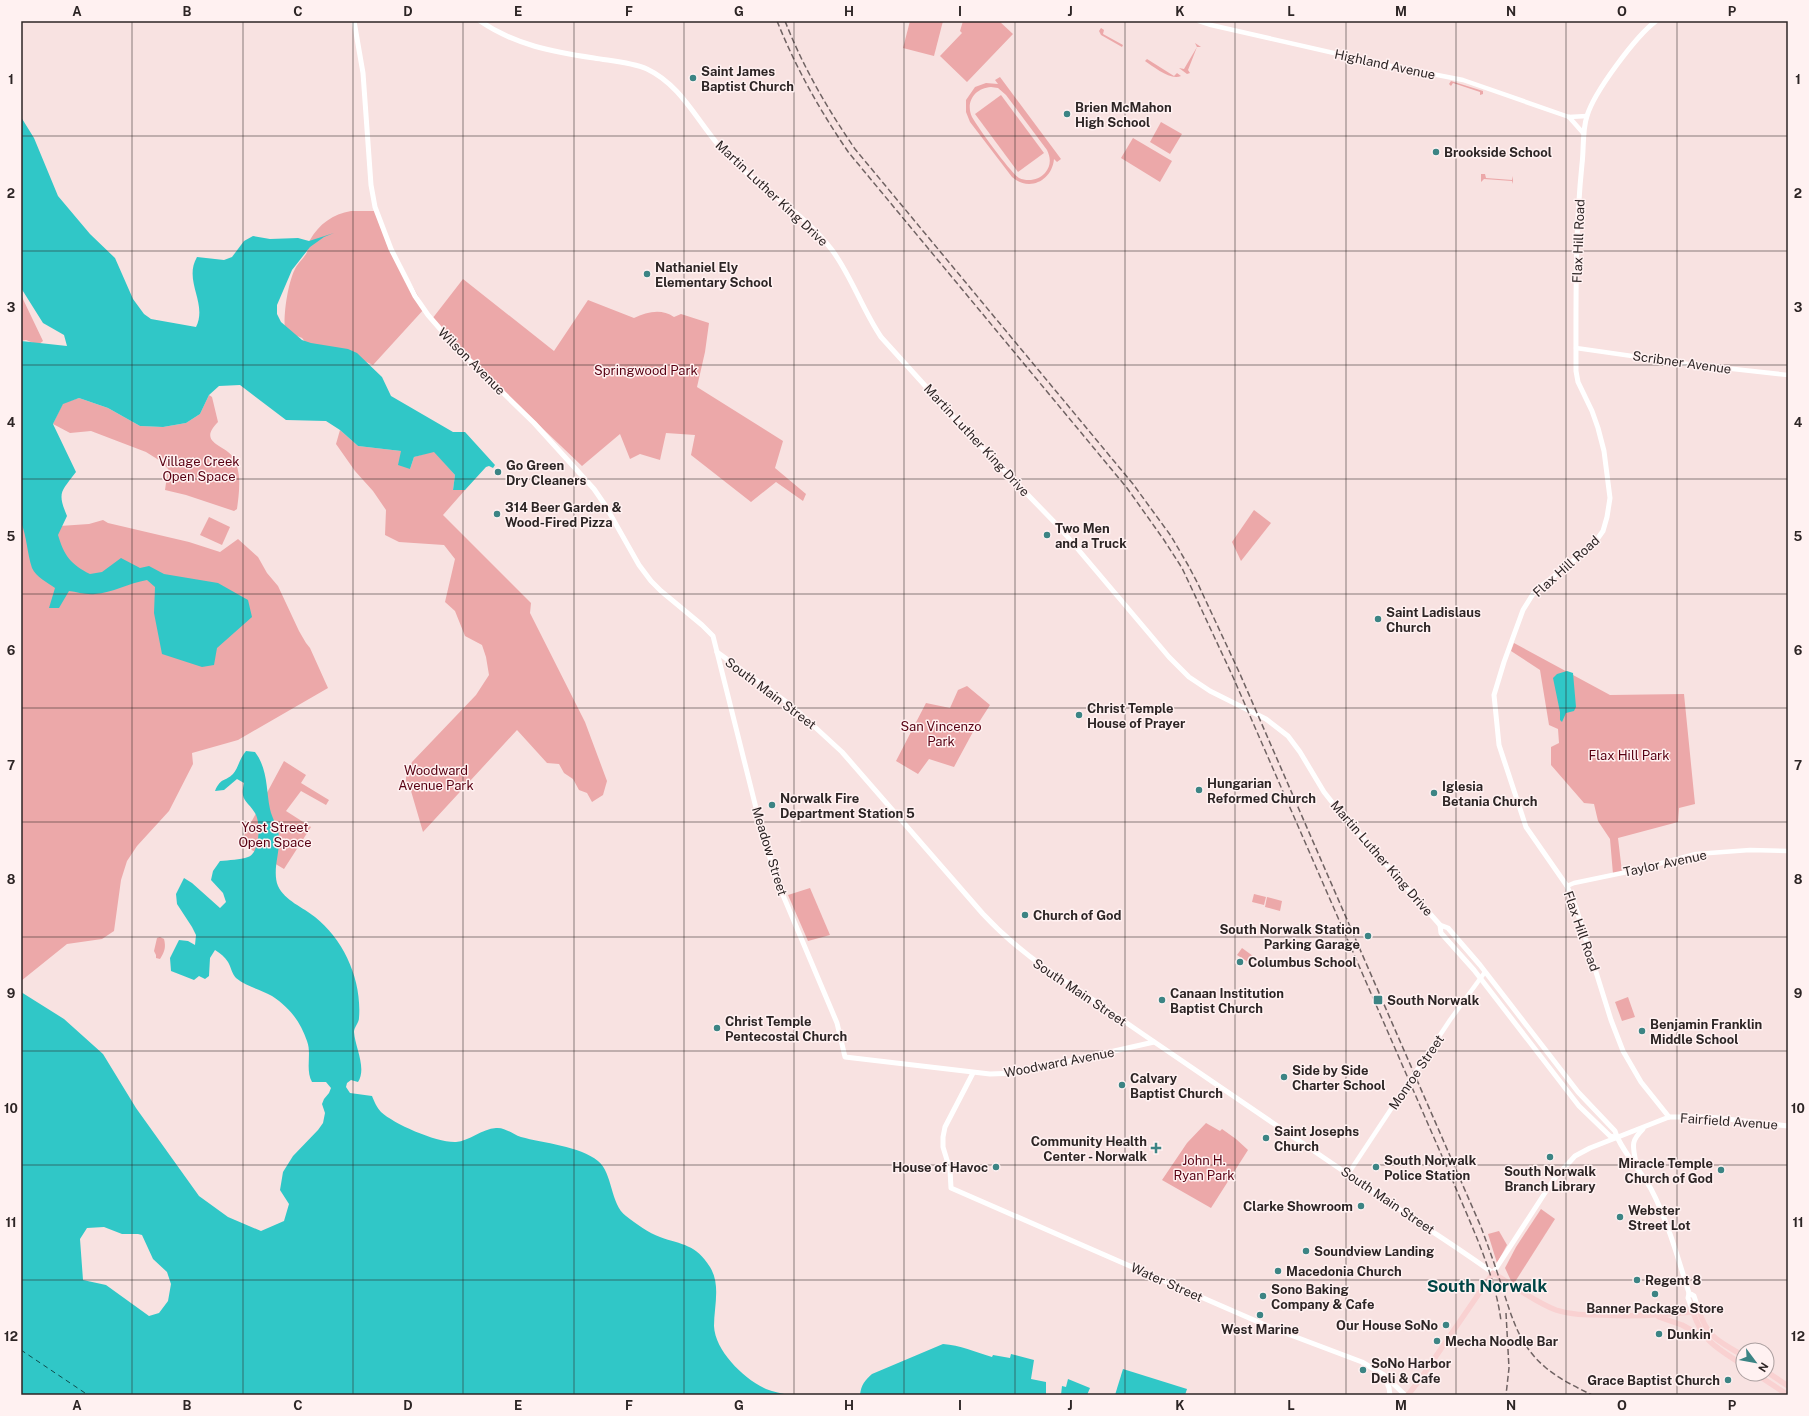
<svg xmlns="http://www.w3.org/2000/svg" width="1809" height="1416" font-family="'Public Sans',sans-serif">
  <rect width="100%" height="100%" fill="#f8e2e1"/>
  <g fill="#eca8a9" fill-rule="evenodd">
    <path d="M910 21H943L934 56 903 48Z"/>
    <path d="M963 21H999L1013 34 967 82 940 56 962 33 960 31Z"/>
    <path d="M1101 28 1104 30 1103 34 1123 45 1122 47 1101 35 1099 31Z"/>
    <path d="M1195 43 1201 47H1197L1188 70 1190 73 1187 74 1179 68 1184 69 1197 47Z"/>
    <path d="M1147 59 1174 76 1177 73 1181 76C1171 81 1154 67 1145 61Z"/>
    <path d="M1000 77 1061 159 1057 162 1054 159C1052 181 1029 192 1012 177L970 122 966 112V100L975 87 986 83 998 84 995 80ZM991 87 998 88 1006 95 1047 150C1051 158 1051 166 1045 173 1039 180 1028 182 1019 178 1011 173 978 128 972 117 965 102 975 88 991 87Z"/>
    <path d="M1451 81 1483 91V94L1480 95V92L1453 83 1451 86 1449 84Z"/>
    <path d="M1001 95 1044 153 1018 172 975 114Z"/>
    <path d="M1161 122 1182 134 1170 154 1150 142Z"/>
    <path d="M1133 138 1172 161 1160 182 1121 158Z"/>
    <path d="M1481 174H1485L1486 178 1512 180 1513 176V184L1512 181 1484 179 1481 182Z"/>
    <path d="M351 211H377L385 238 425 308 373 365 360 359 311 349 302 338 285 331C283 315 288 281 296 267 299 262 305 257 307 252 309 248 307 244 310 240 319 224 333 214 351 211Z"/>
    <path d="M463 279 554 351 588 300 634 318C647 312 661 308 674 317L681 314 709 323 705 352 697 387 783 441 775 468 806 494 803 501 776 482 751 502 691 455 695 435 666 433 660 460 640 454 630 459 620 434 582 466 453 343 432 319Z"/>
    <path d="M21 295 43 341 38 345 26 340 21 341Z"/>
    <path d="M209 395 212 397 218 422C196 444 227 444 234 459 242 474 239 493 237 509L234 511 186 495 165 490 168 469 162 462 146 452 91 431 70 433 53 424 63 403 79 398 108 408 140 426 163 427 186 423 200 414Z"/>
    <path d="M340 430 358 446 401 451 410 469 414 457 434 451 455 475 453 490H465L443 515 531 603 530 613 585 722 607 781 603 795 592 802 587 793 579 790 573 779 564 773 559 764 547 763 517 730 423 832 411 791 406 782V775L412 762 476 695 489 675 486 657 482 645 465 636 455 611 445 602 455 559 444 545 399 542 385 535 386 510 373 491 355 471 336 444Z"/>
    <path d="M21 450 45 527 89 524 103 520 108 523 189 542 220 552 238 539 258 557 267 573 278 586 299 631 306 643 310 648 328 688 238 740 192 753 193 764 169 811 137 846 127 861 121 880 114 931 102 939 67 944 21 981Z"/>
    <path d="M1254 510 1271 523 1241 561 1232 542Z"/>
    <path d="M209 517 230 527 222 545 200 535Z"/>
    <path d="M1514 643 1610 695 1684 694 1695 804 1679 808 1678 822 1618 838 1622 872 1613 874 1610 839 1598 821 1594 804 1584 803 1551 765V747L1559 743 1558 729 1549 725 1540 670 1511 651Z"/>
    <path d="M967 686 990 705 974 730 954 767 929 759 918 774 896 761 926 703 950 708 958 690Z"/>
    <path d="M284 761 306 775 301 783 329 800 326 805 301 791 286 811 311 827 284 869 240 843Z"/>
    <path d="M810 888 830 935 808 941 788 895Z"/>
    <path d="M1254 894 1266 897 1264 905 1252 902Z"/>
    <path d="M1267 897 1282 901 1280 911 1265 907Z"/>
    <path d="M160 937 164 939C166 947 165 951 160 959L156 958V955L154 951 157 938Z"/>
    <path d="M1242 948 1253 956 1248 962 1237 955Z"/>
    <path d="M1628 997 1635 1017 1622 1021 1615 1002Z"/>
    <path d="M1206 1123 1220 1131 1222 1129 1236 1139 1248 1150 1211 1208 1162 1180 1187 1143Z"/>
    <path d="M1541 1209 1555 1219 1513 1285 1505 1268 1516 1247Z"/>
    <path d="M1499 1231 1507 1245 1497 1263 1488 1234Z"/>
  </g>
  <g fill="#30c7c7" fill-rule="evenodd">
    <path d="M21 117 34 138 58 196 90 234 115 258 133 299 144 314 151 319 196 327C208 303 183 281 197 257L224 260 232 257 244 241 253 236 270 239 298 238 309 241 334 233 324 237 310 247 292 270 277 305V314L281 322 302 340 311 343 348 349 357 353 382 377 391 396 453 432H465L495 465 493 468 489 466 486 467 465 490H453L455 475 434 452 414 457 410 469 398 465 401 451 358 446 340 430 326 421 286 420 240 385 219 386 209 395 200 414 186 423 163 427 140 426 108 408 79 398 63 404 53 424 76 472C61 492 57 492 67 516L58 535C64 555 70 564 90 574L102 572 121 558 140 568 149 566 164 574 218 583 248 600 252 617 217 648 214 665 202 667 162 654 154 613 155 587 147 580C129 583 112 593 95 594 86 595 77 592 69 591L59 608H49L55 588C48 583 36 577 32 568 27 553 27 537 21 522V341L67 346 64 335 43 323 21 288Z"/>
    <path d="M1567 671 1573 673 1576 707 1574 711 1566 713 1562 722 1560 720V712L1553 678 1557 674Z"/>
    <path d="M246 751 255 752C268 769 266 790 270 809 272 819 279 828 279 838 280 853 272 871 278 886 285 901 303 907 315 917 344 940 362 980 359 1018 359 1023 354 1027 354 1032 355 1047 367 1068 358 1082L351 1080 347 1083 346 1087 350 1093 372 1096C374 1101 377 1108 381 1112 394 1124 437 1143 456 1142 469 1141 482 1129 496 1128 505 1127 512 1134 521 1137 543 1143 580 1146 598 1161 613 1173 610 1204 626 1216 636 1224 649 1233 660 1237 682 1245 696 1244 710 1267 721 1285 714 1306 714 1326 715 1351 744 1379 766 1389 774 1392 781 1393 789 1395H21V992L64 1019 103 1054 136 1108 199 1196 228 1217 261 1231 284 1221 289 1204 280 1190 283 1172 293 1156 318 1130 323 1123 325 1113 322 1104 324 1099 329 1093 331 1088 326 1082H312C305 1069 312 1054 307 1041 300 1021 290 1008 272 996 260 989 247 987 236 978 232 974 231 967 228 962 225 957 220 953 215 950L210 958 209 976 205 979 199 976 194 980 171 971 170 958 179 940 188 941 195 945 196 935 192 927 177 904 176 894 184 878 192 883 220 908 226 902 223 893 211 880 213 871 220 861C229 860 240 860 248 857 260 853 261 822 255 813 246 799 240 801 244 783L237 779 224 790 215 791C221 777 225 782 233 774 238 769 239 759 246 751ZM104 1227 122 1234H138L142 1235 153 1259 167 1272 171 1284 168 1301 159 1313 149 1316 106 1285 83 1280 80 1239 87 1228Z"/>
    <path d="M943 1344C960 1345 975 1352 992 1357L993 1355 1010 1358 1011 1354 1034 1360 1031 1379 1046 1382V1395H860C861 1385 865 1380 872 1374Z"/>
    <path d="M1123 1369 1187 1389 1185 1395H1115Z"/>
    <path d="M1068 1379 1090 1388 1087 1395H1061L1062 1386 1066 1387Z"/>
  </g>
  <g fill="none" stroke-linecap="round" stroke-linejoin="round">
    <path stroke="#0f4d4d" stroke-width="1" stroke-dasharray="5 4" stroke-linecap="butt" d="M21 1350 88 1395"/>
    <g stroke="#fff" stroke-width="4.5">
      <path d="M1199 21 1211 25 1391 66 1463 80 1569 117 1587 116"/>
      <path d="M1569 117 1584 134"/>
      <path d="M1576 348 1688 364 1788 375"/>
      <path d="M1567 886 1574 883 1627 872 1696 854 1750 850 1788 851"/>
      <path d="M1348 1174 1450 1020 1485 972"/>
    </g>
    <g stroke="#fff" stroke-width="5">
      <path d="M354 21 363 73 371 185 375 207 391 249 415 296 428 315 455 346 534 423 594 489 605 505 639 565 651 581 661 591 702 625 713 636 761 828 777 881 837 1023 845 1057 990 1074 1017 1073 1154 1042"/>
      <path d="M480 21C515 45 553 52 594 58 612 61 631 62 647 69 681 85 697 121 721 148 754 186 802 210 832 250 852 277 862 309 881 337L967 432 1060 528 1169 657 1189 677 1210 691 1266 719 1288 736 1300 752 1324 792 1339 811 1440 925 1448 928 1480 965 1578 1092 1615 1131C1620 1149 1641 1171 1651 1189 1668 1221 1678 1259 1689 1293L1694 1296 1699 1311"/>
      <path d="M1656 21C1636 36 1594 92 1587 116 1582 131 1584 149 1582 164 1575 232 1576 302 1576 371L1578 382 1592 411 1598 428 1604 451 1610 498 1607 517 1603 531 1593 545 1539 588 1533 594 1523 610 1504 662 1494 695 1499 745 1526 827 1567 886 1576 908 1611 1020 1623 1051 1641 1082 1669 1117"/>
      <path d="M717 652 792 706 842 752 983 914C1011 944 1041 967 1076 988 1181 1061 1287 1132 1393 1205 1426 1228 1460 1249 1493 1273L1554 1179 1575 1156 1590 1148 1669 1117H1709L1788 1126"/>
      <path d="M1440 925 1441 933 1474 970 1579 1106 1610 1136 1617 1138"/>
      <path d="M973 1073 945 1127 943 1137V1147L950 1170 951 1188 1272 1328 1362 1362 1384 1375 1405 1395"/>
      <path d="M1636 1163C1633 1146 1630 1142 1643 1129"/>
      <path d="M1689 1293 1688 1298 1693 1312"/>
      <path d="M1385 1378 1389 1388 1390 1395"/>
    </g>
    <g stroke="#f9d1d1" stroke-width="5.5">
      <path d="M1693 1312C1703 1342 1717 1348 1743 1365"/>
      <path d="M1659 1317 1682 1325 1702 1336"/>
      <path d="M1767 1372 1788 1386"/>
      <path d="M1756 1374 1788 1395"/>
      <path d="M1408 1395 1421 1378 1493 1273C1513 1285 1534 1302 1556 1310 1571 1315 1586 1315 1602 1315 1634 1317 1666 1315 1699 1311 1708 1339 1720 1341 1743 1356"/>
    </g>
    <g stroke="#706363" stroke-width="1.5" stroke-dasharray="6 3" stroke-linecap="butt">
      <path d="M777 21C796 68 820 111 849 153L1127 488 1164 540 1182 568 1191 587 1233 677 1452 1179C1470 1223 1495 1273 1501 1321"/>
      <path d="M785 21C803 67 827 108 855 149L1133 484 1171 536 1188 565 1198 584 1240 674 1481 1227C1488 1246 1495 1265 1501 1284 1512 1317 1518 1344 1545 1367 1559 1379 1576 1387 1592 1395"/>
      <path d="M1506 1313 1509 1368 1506 1395"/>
    </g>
  </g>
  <path fill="none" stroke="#2d2525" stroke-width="1" stroke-opacity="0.55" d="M132 21V1395M243 21V1395M353 21V1395M463 21V1395M574 21V1395M684 21V1395M794 21V1395M904 21V1395M1015 21V1395M1125 21V1395M1235 21V1395M1346 21V1395M1456 21V1395M1566 21V1395M1677 21V1395M21 136H1788M21 251H1788M21 365H1788M21 479H1788M21 594H1788M21 708H1788M21 822H1788M21 937H1788M21 1051H1788M21 1165H1788M21 1280H1788"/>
  <g fill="#3c8484" stroke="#fff1f1" stroke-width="1.5">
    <circle cx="693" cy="78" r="4"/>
    <circle cx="1067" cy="114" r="4"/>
    <circle cx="1436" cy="152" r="4"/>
    <circle cx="647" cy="274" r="4"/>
    <circle cx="498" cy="472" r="4"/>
    <circle cx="497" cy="514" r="4"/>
    <circle cx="1047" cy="535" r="4"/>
    <circle cx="1378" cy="619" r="4"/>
    <circle cx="1079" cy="715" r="4"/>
    <circle cx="1199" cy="790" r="4"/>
    <circle cx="1434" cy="793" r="4"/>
    <circle cx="772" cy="805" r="4"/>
    <circle cx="1025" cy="915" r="4"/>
    <circle cx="1368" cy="936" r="4"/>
    <circle cx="1240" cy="962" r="4"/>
    <circle cx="1162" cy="1000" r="4"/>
    <rect x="1373" y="995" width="10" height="10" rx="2"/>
    <circle cx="717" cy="1028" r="4"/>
    <circle cx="1642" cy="1031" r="4"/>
    <circle cx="1284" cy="1077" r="4"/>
    <circle cx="1122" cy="1085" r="4"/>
    <circle cx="1266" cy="1138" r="4"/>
    <path d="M1154 1142h4v4h4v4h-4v4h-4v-4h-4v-4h4z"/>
    <circle cx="1550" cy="1157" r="4"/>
    <circle cx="996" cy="1167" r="4"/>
    <circle cx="1376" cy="1167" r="4"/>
    <circle cx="1721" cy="1170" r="4"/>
    <circle cx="1361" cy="1206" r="4"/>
    <circle cx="1620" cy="1217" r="4"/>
    <circle cx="1306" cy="1251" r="4"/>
    <circle cx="1278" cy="1271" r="4"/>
    <circle cx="1637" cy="1280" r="4"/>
    <circle cx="1655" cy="1294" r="4"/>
    <circle cx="1263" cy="1296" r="4"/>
    <circle cx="1260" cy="1315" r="4"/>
    <circle cx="1446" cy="1325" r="4"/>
    <circle cx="1659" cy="1334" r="4"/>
    <circle cx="1437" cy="1341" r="4"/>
    <circle cx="1363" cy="1370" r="4"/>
    <circle cx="1728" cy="1380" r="4"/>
  </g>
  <g text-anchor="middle" stroke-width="3" stroke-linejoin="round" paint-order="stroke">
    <g font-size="13" fill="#2d2525" stroke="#fff1f1">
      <text transform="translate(1385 64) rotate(12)" y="5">Highland Avenue</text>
      <text transform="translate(772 193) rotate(43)" y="5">Martin Luther King Drive</text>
      <text transform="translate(1578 241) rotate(-88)" y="5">Flax Hill Road</text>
      <text transform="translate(472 361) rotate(45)" y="5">Wilson Avenue</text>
      <text transform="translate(1682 362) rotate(8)" y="5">Scribner Avenue</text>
      <text transform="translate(977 440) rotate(47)" y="5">Martin Luther King Drive</text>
      <text transform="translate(1566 566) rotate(-42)" y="5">Flax Hill Road</text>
      <text transform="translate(771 693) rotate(37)" y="5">South Main Street</text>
      <text transform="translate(770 851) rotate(73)" y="5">Meadow Street</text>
      <text transform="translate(1382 858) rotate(49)" y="5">Martin Luther King Drive</text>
      <text transform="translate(1665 863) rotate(-12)" y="5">Taylor Avenue</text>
      <text transform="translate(1582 931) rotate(71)" y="5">Flax Hill Road</text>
      <text transform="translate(1080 992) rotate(34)" y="5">South Main Street</text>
      <text transform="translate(1059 1062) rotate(-11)" y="5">Woodward Avenue</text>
      <text transform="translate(1416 1072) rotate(-56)" y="5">Monroe Street</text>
      <text transform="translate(1729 1121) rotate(4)" y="5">Fairfield Avenue</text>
      <text transform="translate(1388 1200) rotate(34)" y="5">South Main Street</text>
      <text transform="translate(1167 1282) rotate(24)" y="5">Water Street</text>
    </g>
    <g font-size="13" font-weight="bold" fill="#2d2525" stroke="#fff1f1" text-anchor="start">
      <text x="701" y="76">Saint James<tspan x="701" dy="15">Baptist Church</tspan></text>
      <text x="1075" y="112">Brien McMahon<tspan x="1075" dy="15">High School</tspan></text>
      <text x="1444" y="157">Brookside School</text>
      <text x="655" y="272">Nathaniel Ely<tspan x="655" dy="15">Elementary School</tspan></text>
      <text x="506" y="470">Go Green<tspan x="506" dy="15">Dry Cleaners</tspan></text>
      <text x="505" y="512">314 Beer Garden &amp;<tspan x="505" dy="15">Wood-Fired Pizza</tspan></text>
      <text x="1055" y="533">Two Men<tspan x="1055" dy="15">and a Truck</tspan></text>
      <text x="1386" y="617">Saint Ladislaus<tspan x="1386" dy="15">Church</tspan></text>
      <text x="1087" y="713">Christ Temple<tspan x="1087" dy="15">House of Prayer</tspan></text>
      <text x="1207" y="788">Hungarian<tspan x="1207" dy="15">Reformed Church</tspan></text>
      <text x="1442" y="791">Iglesia<tspan x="1442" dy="15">Betania Church</tspan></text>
      <text x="780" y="803">Norwalk Fire<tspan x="780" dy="15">Department Station 5</tspan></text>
      <text x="1033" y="920">Church of God</text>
      <text x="1360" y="934" text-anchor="end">South Norwalk Station<tspan x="1360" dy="15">Parking Garage</tspan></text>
      <text x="1248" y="967">Columbus School</text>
      <text x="1170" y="998">Canaan Institution<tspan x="1170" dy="15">Baptist Church</tspan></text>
      <text x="1387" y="1005">South Norwalk</text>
      <text x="725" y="1026">Christ Temple<tspan x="725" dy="15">Pentecostal Church</tspan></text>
      <text x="1650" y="1029">Benjamin Franklin<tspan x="1650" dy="15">Middle School</tspan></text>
      <text x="1292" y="1075">Side by Side<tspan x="1292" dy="15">Charter School</tspan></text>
      <text x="1130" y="1083">Calvary<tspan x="1130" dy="15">Baptist Church</tspan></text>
      <text x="1274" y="1136">Saint Josephs<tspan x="1274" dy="15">Church</tspan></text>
      <text x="1147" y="1146" text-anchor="end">Community Health<tspan x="1147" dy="15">Center - Norwalk</tspan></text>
      <text x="1384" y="1165">South Norwalk<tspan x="1384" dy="15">Police Station</tspan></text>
      <text x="1713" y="1168" text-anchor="end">Miracle Temple<tspan x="1713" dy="15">Church of God</tspan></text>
      <text x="988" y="1172" text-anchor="end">House of Havoc</text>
      <text x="1550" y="1176" text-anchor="middle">South Norwalk<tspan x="1550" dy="15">Branch Library</tspan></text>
      <text x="1353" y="1211" text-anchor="end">Clarke Showroom</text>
      <text x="1628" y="1215">Webster<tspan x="1628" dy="15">Street Lot</tspan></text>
      <text x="1314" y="1256">Soundview Landing</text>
      <text x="1286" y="1276">Macedonia Church</text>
      <text x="1645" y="1285">Regent 8</text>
      <text x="1271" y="1294">Sono Baking<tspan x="1271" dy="15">Company &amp; Cafe</tspan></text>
      <text x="1655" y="1313" text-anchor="middle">Banner Package Store</text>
      <text x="1438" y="1330" text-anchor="end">Our House SoNo</text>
      <text x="1260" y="1334" text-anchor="middle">West Marine</text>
      <text x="1667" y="1339">Dunkin'</text>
      <text x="1445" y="1346">Mecha Noodle Bar</text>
      <text x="1371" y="1368">SoNo Harbor<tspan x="1371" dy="15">Deli &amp; Cafe</tspan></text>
      <text x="1720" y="1385" text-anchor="end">Grace Baptist Church</text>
    </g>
    <g font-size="13" fill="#580012" stroke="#fff1f1">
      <text x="646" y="375">Springwood Park</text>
      <text x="199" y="466">Village Creek<tspan x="199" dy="15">Open Space</tspan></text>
      <text x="941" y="731">San Vincenzo<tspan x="941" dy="15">Park</tspan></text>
      <text x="1629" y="760">Flax Hill Park</text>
      <text x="436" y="775">Woodward<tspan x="436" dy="15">Avenue Park</tspan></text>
      <text x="275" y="832">Yost Street<tspan x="275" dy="15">Open Space</tspan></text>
      <text x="1204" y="1165">John H.<tspan x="1204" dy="15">Ryan Park</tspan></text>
    </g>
    <g font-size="17" font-weight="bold" fill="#014545" stroke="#fff1f1">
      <text x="1487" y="1292">South Norwalk</text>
    </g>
  </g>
  <rect width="1809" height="1416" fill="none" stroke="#fff1f1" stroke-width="44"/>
  <g transform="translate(1755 1362) rotate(122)"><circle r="19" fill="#fff1f1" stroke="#ab9f9f"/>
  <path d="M0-3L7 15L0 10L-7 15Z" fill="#3c8484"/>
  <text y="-6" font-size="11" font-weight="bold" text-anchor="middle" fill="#2d2525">N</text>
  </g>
  <rect x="22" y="22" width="1765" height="1372" fill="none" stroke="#2d2525" stroke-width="1.5"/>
  <g font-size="13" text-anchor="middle" font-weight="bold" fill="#2d2525">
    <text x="77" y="16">A</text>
    <text x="187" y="16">B</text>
    <text x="298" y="16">C</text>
    <text x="408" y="16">D</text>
    <text x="518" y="16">E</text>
    <text x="629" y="16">F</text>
    <text x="739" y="16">G</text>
    <text x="849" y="16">H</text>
    <text x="960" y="16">I</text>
    <text x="1070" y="16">J</text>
    <text x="1180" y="16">K</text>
    <text x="1291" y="16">L</text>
    <text x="1401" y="16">M</text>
    <text x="1511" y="16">N</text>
    <text x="1622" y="16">O</text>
    <text x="1732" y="16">P</text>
    <text x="11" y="84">1</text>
    <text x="1798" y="84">1</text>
    <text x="11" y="198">2</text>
    <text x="1798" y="198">2</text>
    <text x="11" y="312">3</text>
    <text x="1798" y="312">3</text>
    <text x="11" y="427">4</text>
    <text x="1798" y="427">4</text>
    <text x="11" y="541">5</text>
    <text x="1798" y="541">5</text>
    <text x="11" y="655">6</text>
    <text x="1798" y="655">6</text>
    <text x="11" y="770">7</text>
    <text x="1798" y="770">7</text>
    <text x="11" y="884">8</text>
    <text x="1798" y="884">8</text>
    <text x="11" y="998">9</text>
    <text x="1798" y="998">9</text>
    <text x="11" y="1113">10</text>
    <text x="1798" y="1113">10</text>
    <text x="11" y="1227">11</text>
    <text x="1798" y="1227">11</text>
    <text x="11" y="1341">12</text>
    <text x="1798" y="1341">12</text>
    <text x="77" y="1410">A</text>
    <text x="187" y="1410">B</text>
    <text x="298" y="1410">C</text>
    <text x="408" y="1410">D</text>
    <text x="518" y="1410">E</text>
    <text x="629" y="1410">F</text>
    <text x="739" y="1410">G</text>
    <text x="849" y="1410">H</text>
    <text x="960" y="1410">I</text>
    <text x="1070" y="1410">J</text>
    <text x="1180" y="1410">K</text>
    <text x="1291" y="1410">L</text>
    <text x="1401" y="1410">M</text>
    <text x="1511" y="1410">N</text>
    <text x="1622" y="1410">O</text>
    <text x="1732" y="1410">P</text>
  </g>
</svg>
